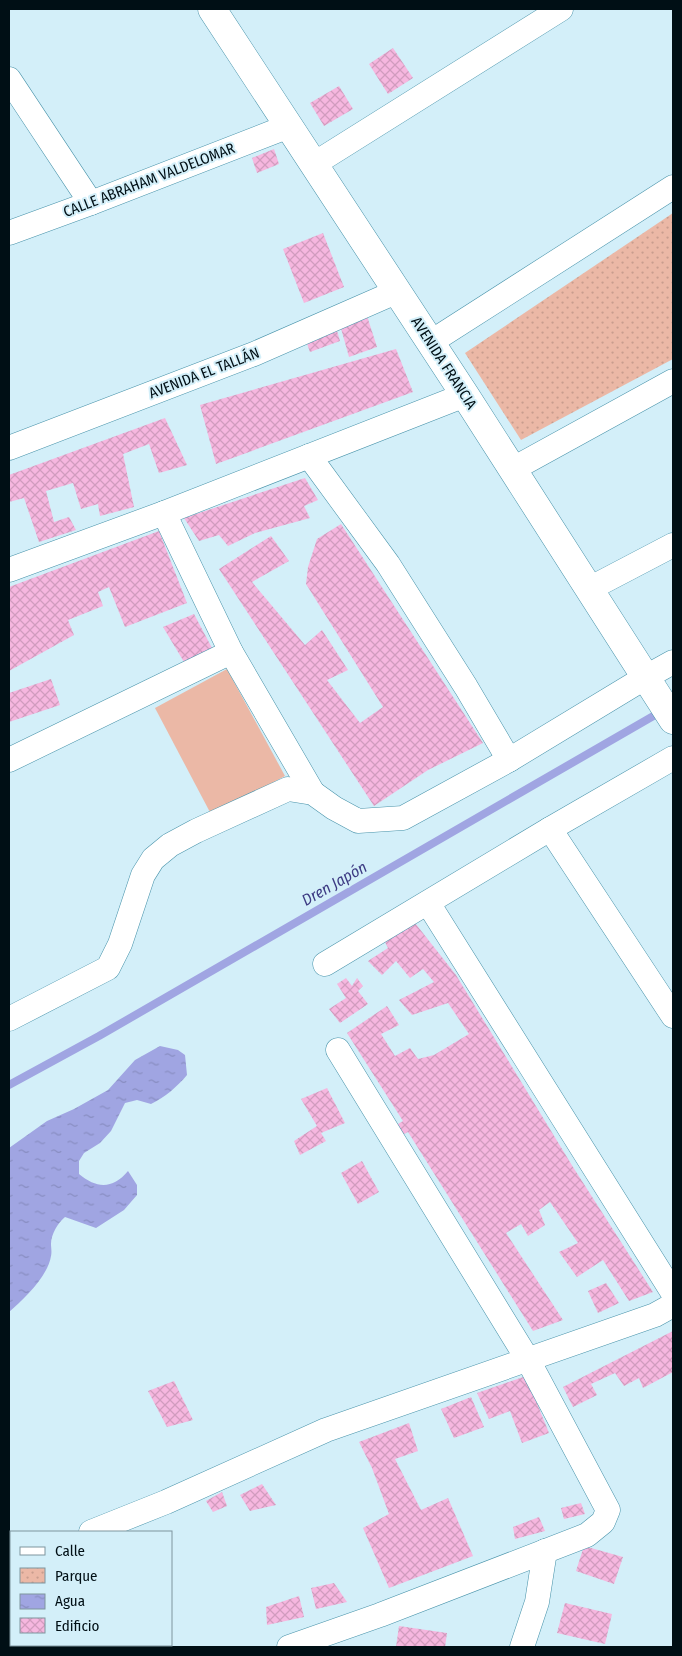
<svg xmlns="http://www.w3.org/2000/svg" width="682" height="1656" font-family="'Fira Sans Condensed',sans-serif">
  <defs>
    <pattern id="park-dots" width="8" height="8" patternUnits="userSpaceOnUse" patternTransform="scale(1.25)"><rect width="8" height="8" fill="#ebb8a6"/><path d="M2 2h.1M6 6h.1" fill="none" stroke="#c89d8e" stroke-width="1.8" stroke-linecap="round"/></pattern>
    <pattern id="water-ripples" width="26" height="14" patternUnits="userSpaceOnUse" patternTransform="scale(1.25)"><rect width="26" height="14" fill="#a0a5e2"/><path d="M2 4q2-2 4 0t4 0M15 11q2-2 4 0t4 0" fill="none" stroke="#888dc1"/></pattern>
    <pattern id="building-cross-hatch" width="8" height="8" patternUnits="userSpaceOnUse" patternTransform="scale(1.25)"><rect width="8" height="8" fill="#f6b7df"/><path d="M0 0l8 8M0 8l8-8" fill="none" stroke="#d19cbe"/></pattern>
  </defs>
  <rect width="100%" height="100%" fill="#d3eff9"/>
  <path fill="#ebb8a6" d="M227 669 285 776 212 816 155 708Z"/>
  <path fill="url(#park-dots)" d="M673 213V359L521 440 465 353Z"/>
  <path fill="url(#water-ripples)" d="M160 1046 178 1050 185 1055 187 1075C177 1087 165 1097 151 1104L137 1100 125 1103 111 1131 100 1143 84 1153 79 1161V1174C97 1189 113 1189 128 1171L137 1185V1195L124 1210 96 1228 65 1217C58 1223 51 1234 51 1244 51 1247 52 1252 51 1256 48 1276 24 1299 9 1312V1148L47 1121 74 1109 108 1090 135 1060Z"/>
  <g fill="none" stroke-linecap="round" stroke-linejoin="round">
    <path stroke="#a0a5e2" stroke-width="8" d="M9 1085 99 1036 662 711"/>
  </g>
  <g fill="url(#building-cross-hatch)">
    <path d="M393 48 413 78 388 94 369 64Z"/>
    <path d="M339 86 353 109 324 126 310 103Z"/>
    <path d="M274 149 279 164 257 173 252 158Z"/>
    <path d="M323 233 344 287 304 303 283 249Z"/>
    <path d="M367 316 377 347 349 357 340 325Z"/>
    <path d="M335 324 340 341 310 352 304 335Z"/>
    <path d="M396 349 413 392 216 464 200 405Z"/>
    <path d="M165 418 187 465 159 473 149 444 123 454 134 507 100 516 98 504 81 509 73 483 46 491 54 522 69 517 76 530 39 542 24 498 9 502V475Z"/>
    <path d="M305 478 318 500 304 506 310 518 255 533 228 546 219 535 199 541 184 518Z"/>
    <path d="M341 524 483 743 428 770 374 806 219 569 271 536 289 561 252 582 305 645 322 630 348 670 327 680 360 723 383 707 306 584 308 567 317 539Z"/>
    <path d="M159 531 187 603 125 627 109 587 98 592 103 606 68 620 74 635 9 671V587Z"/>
    <path d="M194 614 212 648 184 662 163 627Z"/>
    <path d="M51 679 60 705 9 722V693Z"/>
    <path d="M415 923 456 975 573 1167 653 1292 629 1301 603 1260 577 1277 559 1252 578 1243 550 1202 539 1210 545 1225 528 1236 521 1224 506 1233 563 1320 533 1331 408 1132 398 1137 393 1127 403 1121 347 1033 387 1006 399 1025 381 1034 395 1056 410 1048 418 1059 434 1055 469 1034 448 1003 412 1015 399 1000 434 982 423 969 410 978 396 961 382 975 368 961 388 948 385 942Z"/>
    <path d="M346 978 352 986 357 978 363 986 358 991 368 1004 340 1023 329 1009 346 998 337 984Z"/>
    <path d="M327 1088 345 1123 321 1133 326 1141 300 1155 294 1141 317 1126 301 1099Z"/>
    <path d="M362 1161 379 1192 358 1204 341 1173Z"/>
    <path d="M606 1283 619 1303 598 1313 588 1291Z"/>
    <path d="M673 1331V1372L643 1388 639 1378 624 1386 615 1373 591 1384 597 1395 573 1407 563 1387Z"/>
    <path d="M526 1376 549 1433 522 1443 510 1411 489 1419 477 1393Z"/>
    <path d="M174 1381 193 1420 167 1427 148 1391Z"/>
    <path d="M471 1397 484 1427 454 1438 441 1409Z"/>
    <path d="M409 1423 418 1451 395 1459 421 1510 448 1498 473 1556 389 1588 363 1528 389 1514 372 1468 359 1442Z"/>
    <path d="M262 1484 276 1505 250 1511 240 1495Z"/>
    <path d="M222 1492 227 1506 213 1512 206 1501Z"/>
    <path d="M581 1503 585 1514 564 1519 561 1508Z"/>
    <path d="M539 1517 545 1531 515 1539 513 1527Z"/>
    <path d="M584 1546 623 1557 614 1584 576 1571Z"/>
    <path d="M334 1583 347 1602 316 1609 311 1588Z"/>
    <path d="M299 1596 304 1617 267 1625 266 1607Z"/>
    <path d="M565 1603 612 1614 605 1644 557 1633Z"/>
    <path d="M399 1626 447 1633 445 1647H396Z"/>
  </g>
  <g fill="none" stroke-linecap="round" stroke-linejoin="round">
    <defs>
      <g id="street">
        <path d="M9 79 91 203"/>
        <path d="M314 164 561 9"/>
        <path d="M9 233 91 203 289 126"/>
        <path d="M431 342 673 187"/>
        <path d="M9 448 254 354 398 291"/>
        <path d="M309 456 388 564 466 687 509 760"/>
        <path d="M513 469 673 381"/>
        <path d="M164 513 231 652 313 793"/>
        <path d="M9 570 164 513 465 395"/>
        <path d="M589 589 673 545"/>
        <path d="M9 760 231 652"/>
        <path d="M550 829 673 1016"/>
        <path d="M428 903 673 1293"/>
        <path d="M325 964 550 829 673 758"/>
        <path d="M9 1019 108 968 120 944 143 875 153 859 170 845 196 831 288 789 313 793 334 808 358 821 403 818 509 760 646 677 673 662"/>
        <path d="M91 1532 166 1502 326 1430 655 1315 673 1305"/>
        <path d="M9 1565 11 1564"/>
        <path d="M289 1647 380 1615 587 1535 603 1522 608 1510 528 1360 338 1050"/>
        <path d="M522 1647 537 1602 545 1551"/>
      </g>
      <path id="secondary" d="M212 9 465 395 673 720"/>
    </defs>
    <use href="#street" stroke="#4893aa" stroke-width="25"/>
    <use href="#secondary" stroke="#4893aa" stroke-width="29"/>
    <use href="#street" stroke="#fff" stroke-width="24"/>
    <use href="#secondary" stroke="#fff" stroke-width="28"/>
  </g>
  <g text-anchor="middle" stroke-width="4" stroke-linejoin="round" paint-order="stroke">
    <g font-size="15" fill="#000f15" stroke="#d3eff9">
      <text transform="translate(149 180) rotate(-21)" y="5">CALLE ABRAHAM VALDELOMAR</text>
      <text transform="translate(444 363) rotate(57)" y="5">AVENIDA FRANCIA</text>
      <text transform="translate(204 373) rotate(-21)" y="5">AVENIDA EL TALLÁN</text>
    </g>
    <g font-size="16" font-style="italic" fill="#3d3b83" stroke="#d3eff9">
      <text transform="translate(334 883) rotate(-30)" y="6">Dren Japón</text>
    </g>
  </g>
  <rect width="682" height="1656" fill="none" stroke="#000f15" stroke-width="20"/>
  <rect x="10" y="1531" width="162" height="115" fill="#d3eff9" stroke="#7f959e"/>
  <rect x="20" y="1547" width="25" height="8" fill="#ffffff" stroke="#7f959e"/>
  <text x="55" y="1556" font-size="15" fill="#000f15">Calle</text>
  <rect x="20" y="1568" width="25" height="15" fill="url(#park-dots)" stroke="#7f959e"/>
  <text x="55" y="1581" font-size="15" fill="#000f15">Parque</text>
  <rect x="20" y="1594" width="25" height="15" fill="url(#water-ripples)" stroke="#7f959e"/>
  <text x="55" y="1606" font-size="15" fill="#000f15">Agua</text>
  <rect x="20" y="1618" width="25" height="15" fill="url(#building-cross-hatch)" stroke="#7f959e"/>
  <text x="55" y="1631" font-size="15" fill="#000f15">Edificio</text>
</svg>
